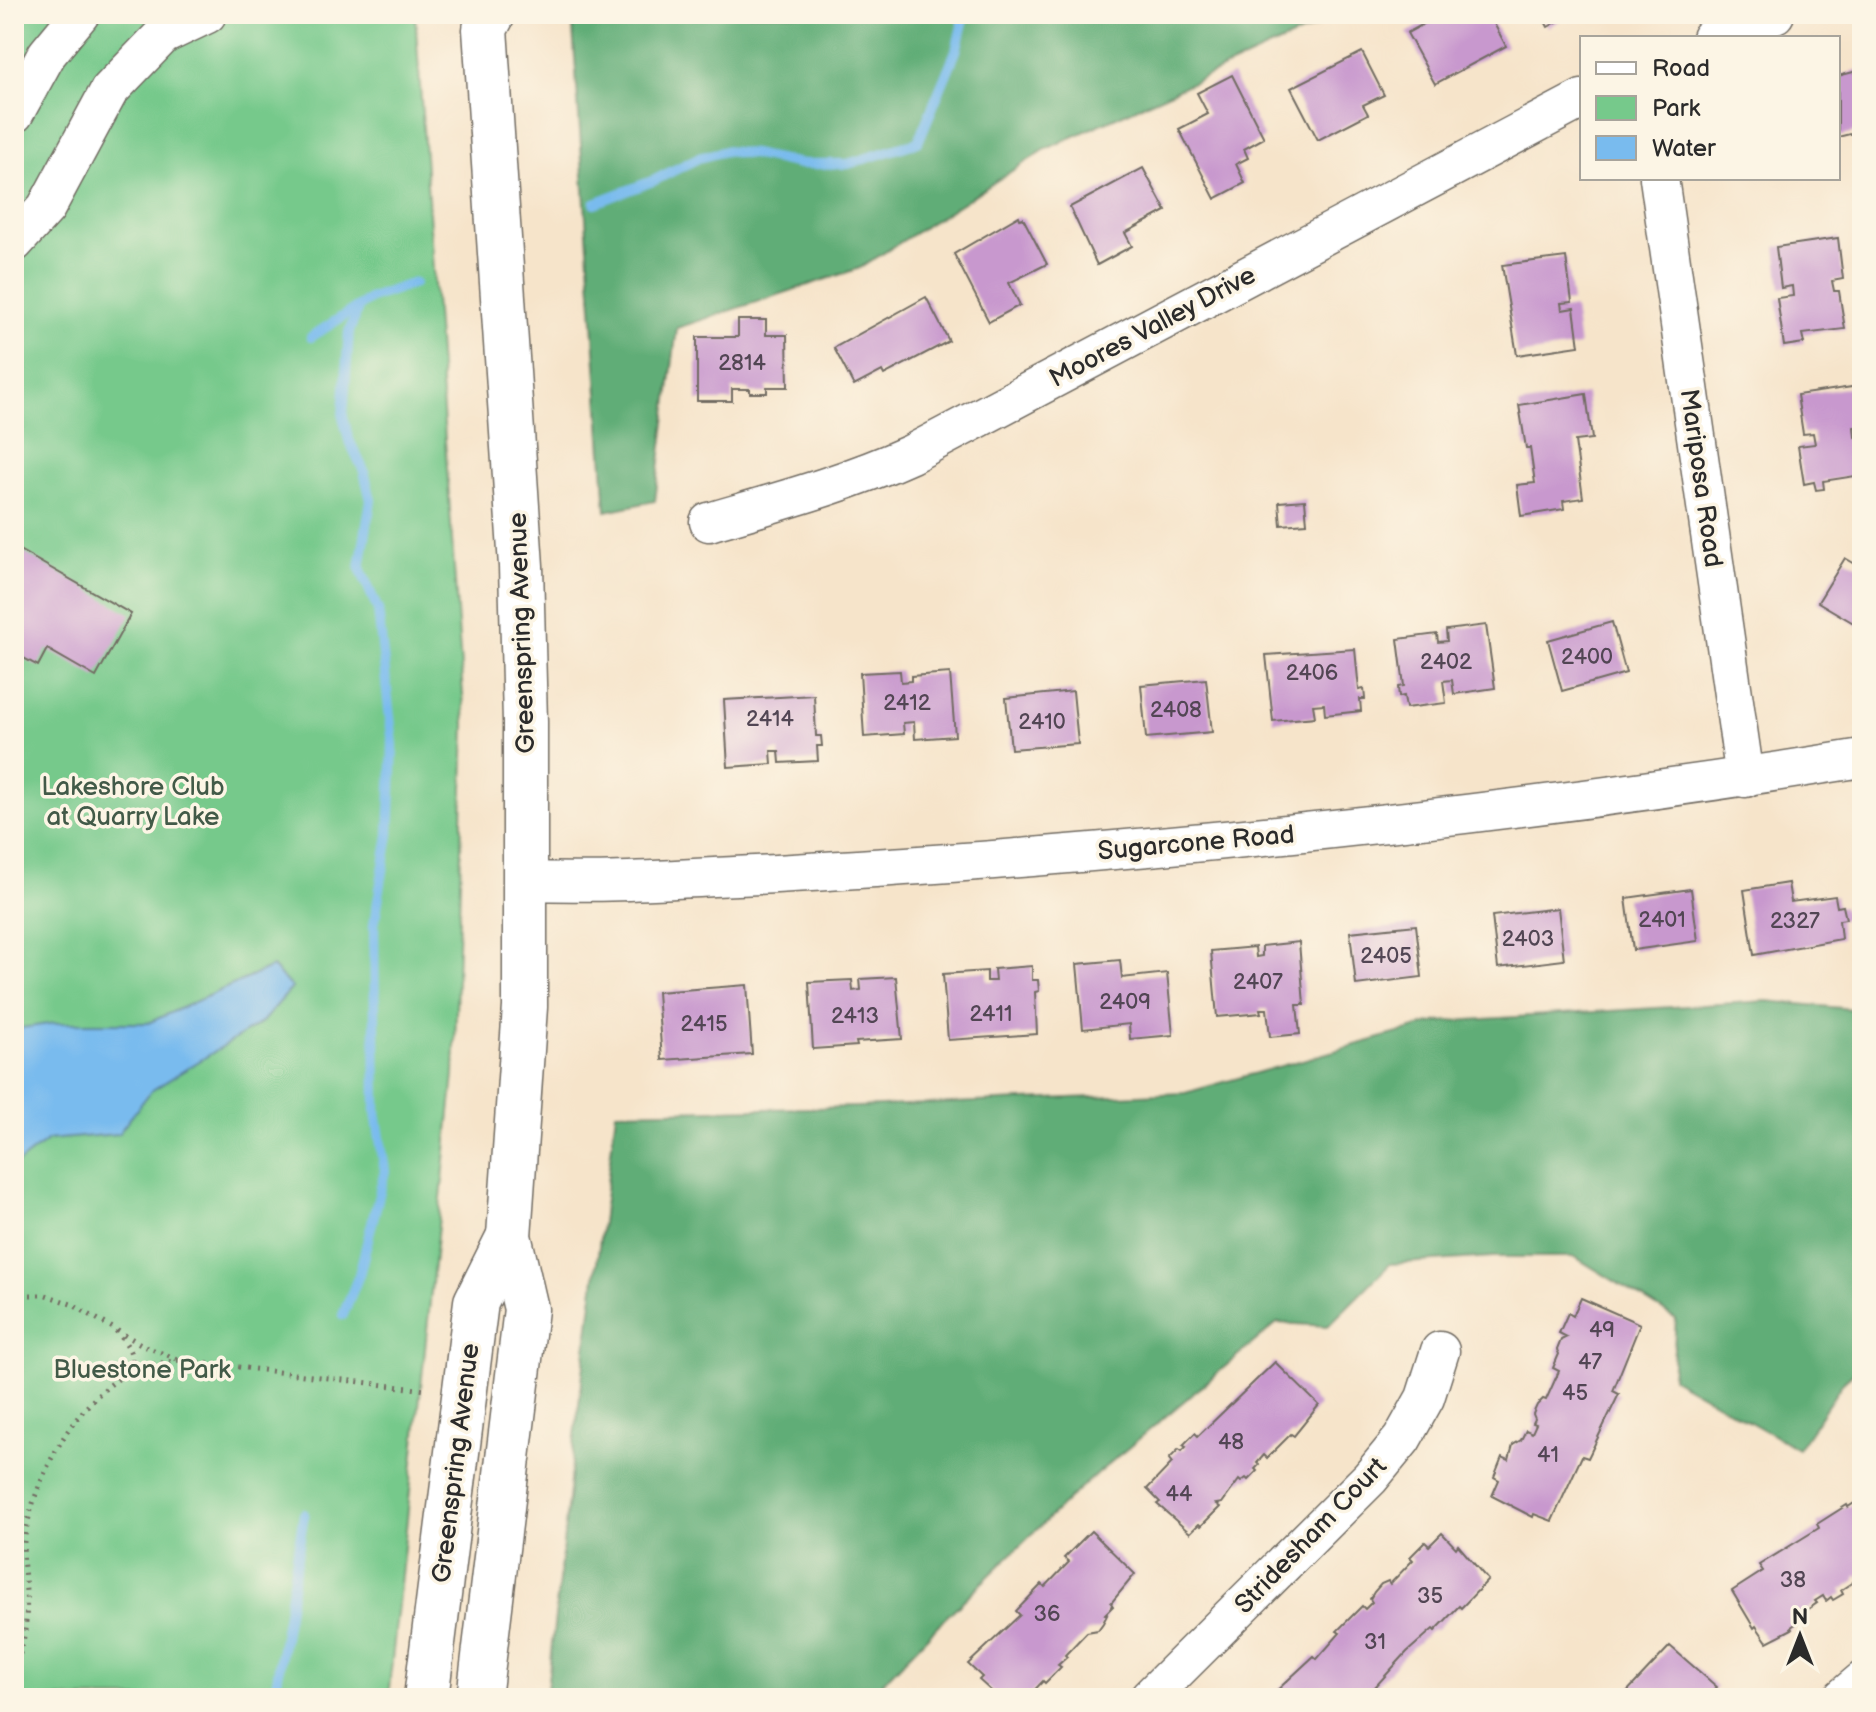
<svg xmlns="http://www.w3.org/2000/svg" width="1876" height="1712" font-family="'Balsamiq Sans',sans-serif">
  <rect width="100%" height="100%" fill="#fcf5e5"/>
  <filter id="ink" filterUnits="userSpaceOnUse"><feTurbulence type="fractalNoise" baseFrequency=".0125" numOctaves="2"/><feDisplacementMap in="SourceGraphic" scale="16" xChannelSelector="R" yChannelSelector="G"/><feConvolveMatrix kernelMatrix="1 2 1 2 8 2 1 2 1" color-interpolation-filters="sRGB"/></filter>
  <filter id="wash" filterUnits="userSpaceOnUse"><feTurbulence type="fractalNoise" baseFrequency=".006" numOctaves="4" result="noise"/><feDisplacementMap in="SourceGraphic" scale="32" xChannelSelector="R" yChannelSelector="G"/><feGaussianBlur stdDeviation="1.8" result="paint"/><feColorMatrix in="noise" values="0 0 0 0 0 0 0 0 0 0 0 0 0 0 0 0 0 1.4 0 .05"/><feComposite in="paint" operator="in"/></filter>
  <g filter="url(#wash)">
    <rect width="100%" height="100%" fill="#f6e4ca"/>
    <path fill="#76c98b" stroke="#507a5b" stroke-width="2" d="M14 14H415L465 724 454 1075 388 1698H14Z"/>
    <g fill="#60ad77" stroke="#466c51" stroke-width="2">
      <path d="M572 14H1343L1046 149 860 268 677 328 655 501 606 511Z"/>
      <path d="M1767 1001 1862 1010V1365L1844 1381 1798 1449 1672 1378 1676 1319 1575 1257H1493L1390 1264 1328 1326 1277 1323 1079 1489 941 1622 868 1698H546L575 1436 616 1112 857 1107 1185 1093 1437 1022Z"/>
    </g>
    <path fill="#79bbee" stroke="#52738c" stroke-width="2" d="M272 967 292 988 262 1022 151 1091 118 1134 48 1140 14 1166V1029L55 1023H148Z"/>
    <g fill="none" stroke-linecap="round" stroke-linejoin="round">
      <g stroke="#79bbee" stroke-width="10">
        <path d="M595 203 655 180 698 158 725 151 752 154 800 164H848L918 142 956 51 965 14"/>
        <path d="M311 337 371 298 414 283"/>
        <path d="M343 1315 359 1275 385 1171 376 1112 374 925 389 835 393 745 378 610 360 568 371 500 364 471 349 440 343 416 349 332 358 308"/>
        <path d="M274 1698 304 1514"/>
      </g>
    </g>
    <g id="blocks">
      <g fill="#c898ce">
        <path d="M1442 14H1489L1506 46 1435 84 1407 33Z"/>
        <path d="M1541 14H1571L1548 27Z"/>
        <path d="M1362 52 1384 95 1363 105 1368 114 1318 140 1291 88Z"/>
        <path d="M1861 70 1862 131 1838 137V76Z"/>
        <path d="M1232 75 1264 138 1244 149 1248 158 1236 164 1245 183 1215 199 1179 129 1208 114 1197 93Z"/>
        <path d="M1143 168 1166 211 1125 233 1132 246 1097 265 1070 207Z"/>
        <path d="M1019 216 1020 219 1023 218 1047 264 1009 283 1020 305 989 322 954 254Z"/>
        <path d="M1838 238 1843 279 1832 281 1834 291H1839L1845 329 1802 334 1804 343 1784 346 1777 298 1793 296 1792 286 1781 288 1776 247Z"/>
        <path d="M1566 257 1572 302 1561 303 1562 310 1574 308 1579 346 1517 355 1502 265Z"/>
        <path d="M926 297 949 341 884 375 882 371 854 386 834 348Z"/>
        <path d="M738 320H766V335H787L788 387H767V393H750V389H732V401H697V337H738Z"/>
        <path d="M1859 386 1862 426 1854 427 1855 437 1860 436 1862 475 1823 481 1824 489 1816 490 1814 482 1804 484 1798 446 1815 444 1813 433 1803 434 1797 395Z"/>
        <path d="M1586 394 1592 439 1575 441 1583 498 1563 501 1564 509 1521 516 1517 485 1535 483 1530 448H1526L1519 405Z"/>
        <path d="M1305 500 1307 523 1281 525 1279 502Z"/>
        <path d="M14 547 131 614 96 677 47 649 38 666 14 653Z"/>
        <path d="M1845 558 1862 568V628L1818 602Z"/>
        <path d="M1612 622 1626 673 1562 691 1548 640Z"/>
        <path d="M1486 625 1495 688 1454 694 1452 680 1443 681 1446 703 1406 708 1404 696 1399 697 1398 687 1404 686 1398 639 1437 634 1438 642 1447 641 1446 630Z"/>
        <path d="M1355 649 1359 690 1364 689 1365 699H1360L1361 711 1325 715 1324 704 1313 705 1315 717 1273 721 1266 655Z"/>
        <path d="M900 671 901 682 911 681V676L950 673 955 736 915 739 914 722 903 723 904 734 864 737 860 673Z"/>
        <path d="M1206 679 1212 732 1146 738 1141 685Z"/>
        <path d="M1073 691 1078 744 1011 749 1006 698Z"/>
        <path d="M814 695 816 736H821L822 746H817L818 761 780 763 779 751H771L772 764 728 767 724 700Z"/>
        <path d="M1788 883 1791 902 1835 896 1837 907 1843 906 1846 919 1839 920 1841 939 1754 955 1744 890Z"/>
        <path d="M1691 889 1698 941 1633 950 1626 898Z"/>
        <path d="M1558 908 1564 960 1498 968 1492 916Z"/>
        <path d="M1416 925 1422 977 1356 985 1350 932Z"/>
        <path d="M1299 942 1304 1005H1297L1300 1034 1270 1037 1267 1009H1260L1261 1013 1217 1017 1211 951 1255 947 1256 957 1262 956V946Z"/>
        <path d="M1120 960 1122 978 1167 973 1173 1035 1130 1039 1129 1024 1083 1029 1077 964Z"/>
        <path d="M1032 966V980H1038L1039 991 1035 992 1037 1034 948 1040 943 974 987 971V981H995L994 969Z"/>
        <path d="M896 977 902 1039 856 1042 857 1046 813 1049 809 982 852 980 853 991 861 990 860 979Z"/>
        <path d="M747 985 752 1054 662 1060 657 992Z"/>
        <path d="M1581 1298 1640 1324 1613 1391 1619 1394 1588 1458 1582 1456 1552 1521 1534 1514 1533 1517 1492 1496 1499 1480 1494 1477 1502 1457 1509 1460 1513 1445 1521 1440 1526 1430 1532 1433 1536 1424 1533 1423 1535 1419 1533 1414 1537 1405 1543 1399 1546 1400 1559 1371 1553 1368 1559 1354 1557 1350 1561 1340 1567 1337 1559 1333 1568 1313 1573 1316Z"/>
        <path d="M1275 1362 1319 1405 1294 1436 1291 1434 1267 1458 1264 1455 1257 1463 1259 1465 1255 1469 1257 1471 1248 1480 1246 1478 1241 1482 1239 1480 1222 1503 1216 1504 1220 1507 1201 1526 1199 1524 1190 1533 1157 1504 1160 1502 1147 1489 1172 1463 1169 1459 1179 1449 1182 1451 1186 1447 1183 1445 1195 1433 1198 1436Z"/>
        <path d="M1862 1498V1576L1859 1578 1858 1575 1855 1578 1856 1580 1841 1590 1843 1594 1833 1600 1831 1597 1826 1601 1823 1596 1815 1601 1817 1603 1797 1617 1800 1621 1791 1627 1792 1629 1767 1642 1756 1626 1754 1628 1732 1591 1763 1571 1759 1565 1819 1528 1817 1524 1847 1505 1848 1507Z"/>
        <path d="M1091 1531 1135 1574 1111 1603 1113 1606 1105 1614 1107 1615 1103 1623 1098 1630 1087 1632 1065 1655 1067 1657 1058 1665 1061 1667 1045 1683 1043 1681 1027 1698H999L979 1680 982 1677 968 1664 1020 1615 1016 1611 1042 1584 1045 1587 1069 1562 1064 1558Z"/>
        <path d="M1442 1533 1456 1548 1458 1545 1488 1580 1461 1608 1459 1606 1435 1631 1433 1629 1407 1652 1365 1698H1278L1273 1694 1314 1656 1317 1659 1340 1633 1337 1631 1362 1606 1365 1609 1372 1602 1370 1599 1374 1592 1381 1584 1388 1581 1390 1584 1413 1560 1410 1557 1425 1542 1429 1546Z"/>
        <path d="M1670 1646 1717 1687 1709 1696 1711 1698H1621Z"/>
      </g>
    </g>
  </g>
  <g filter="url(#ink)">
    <use href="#blocks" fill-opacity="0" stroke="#726c63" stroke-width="2"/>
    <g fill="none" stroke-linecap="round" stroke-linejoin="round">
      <defs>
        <g id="street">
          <path d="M1711 38 1775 14"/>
          <path d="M14 114 47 54 80 14"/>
          <path d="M1659 178 1745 778"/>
          <path d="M14 243 46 208 109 91 163 35 207 14"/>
          <path d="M709 522C777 502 845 484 911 454L1582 99"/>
          <path d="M527 881C610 884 693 878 776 874 861 869 946 864 1032 857 1309 835 1587 803 1862 758"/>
          <path d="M1149 1698 1370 1478 1402 1439 1425 1398 1440 1351"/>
          <path d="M1842 1698 1862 1681"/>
        </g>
        <g id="secondary">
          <path d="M426 1698 476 1302 509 1236"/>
          <path d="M479 1698 526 1309 509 1236 525 1007V722L521 566 485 29 493 14"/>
        </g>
      </defs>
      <use href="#street" stroke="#726c63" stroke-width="41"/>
      <use href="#secondary" stroke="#726c63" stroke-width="47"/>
      <g stroke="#726c63" stroke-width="5" stroke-dasharray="2 6" stroke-linecap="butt">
        <path d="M14 1295H46L71 1304 146 1347 180 1360 426 1390"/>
        <path d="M116 1331C127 1344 135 1353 131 1371"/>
        <path d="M14 1669C25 1645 28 1618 26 1591 25 1575 22 1558 24 1542 33 1480 74 1400 132 1371 147 1364 164 1363 180 1360"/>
      </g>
      <use href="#street" stroke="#fff" stroke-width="38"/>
      <use href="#secondary" stroke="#fff" stroke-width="44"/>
    </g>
  </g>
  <g text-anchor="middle" stroke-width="7" stroke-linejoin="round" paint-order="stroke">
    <g font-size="22" fill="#524654">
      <text x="742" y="370">2814</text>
      <text x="1587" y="664">2400</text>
      <text x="1446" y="669">2402</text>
      <text x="1312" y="680">2406</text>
      <text x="907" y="710">2412</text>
      <text x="1176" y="717">2408</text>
      <text x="770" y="726">2414</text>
      <text x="1042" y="729">2410</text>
      <text x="1662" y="927">2401</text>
      <text x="1795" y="928">2327</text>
      <text x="1528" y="946">2403</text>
      <text x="1386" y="963">2405</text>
      <text x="1258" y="989">2407</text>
      <text x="1125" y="1009">2409</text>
      <text x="991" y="1021">2411</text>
      <text x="855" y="1023">2413</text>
      <text x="704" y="1031">2415</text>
      <text x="1602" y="1337">49</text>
      <text x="1590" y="1369">47</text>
      <text x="1575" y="1400">45</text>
      <text x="1231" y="1449">48</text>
      <text x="1548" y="1462">41</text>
      <text x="1179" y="1501">44</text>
      <text x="1793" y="1587">38</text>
      <text x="1430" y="1603">35</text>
      <text x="1047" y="1621">36</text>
      <text x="1375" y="1649">31</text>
    </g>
    <g font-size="26" fill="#2b2b2b" stroke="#fcf5e5">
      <text transform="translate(1152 326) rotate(-28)" y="9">Moores Valley Drive</text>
      <text transform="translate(1702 478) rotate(82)" y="9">Mariposa Road</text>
      <text transform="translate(521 633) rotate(-92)" y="9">Greenspring Avenue</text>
      <text transform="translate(1196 842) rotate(-5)" y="9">Sugarcone Road</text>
      <text transform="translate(455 1463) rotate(-83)" y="9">Greenspring Avenue</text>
      <text transform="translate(1310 1535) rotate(-46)" y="9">Stridesham Court</text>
    </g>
    <g font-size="26" fill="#425a48" stroke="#fcf5e5">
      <text x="133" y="795">Lakeshore Club<tspan x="133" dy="30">at Quarry Lake</tspan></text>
      <text x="142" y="1378">Bluestone Park</text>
    </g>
  </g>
  <rect width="1876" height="1712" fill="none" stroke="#fcf5e5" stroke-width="48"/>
  <rect x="1580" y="36" width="260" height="144" fill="#fcf5e5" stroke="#a8a49b" stroke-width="2"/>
  <rect x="1596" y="62" width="40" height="12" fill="#ffffff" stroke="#a8a49b" stroke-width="2"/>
  <text x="1652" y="76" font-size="24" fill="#2b2b2b">Road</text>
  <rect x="1596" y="96" width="40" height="24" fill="#76c98b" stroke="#a8a49b" stroke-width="2"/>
  <text x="1652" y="116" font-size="24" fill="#2b2b2b">Park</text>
  <rect x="1596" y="136" width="40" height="24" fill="#79bbee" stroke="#a8a49b" stroke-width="2"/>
  <text x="1652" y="156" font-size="24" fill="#2b2b2b">Water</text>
  <g transform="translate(1800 1636)" stroke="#fcf5e5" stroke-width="6" paint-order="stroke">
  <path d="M0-6L14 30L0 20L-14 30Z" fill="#2b2b2b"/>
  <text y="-12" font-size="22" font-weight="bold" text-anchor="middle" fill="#2b2b2b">N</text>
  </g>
</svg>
